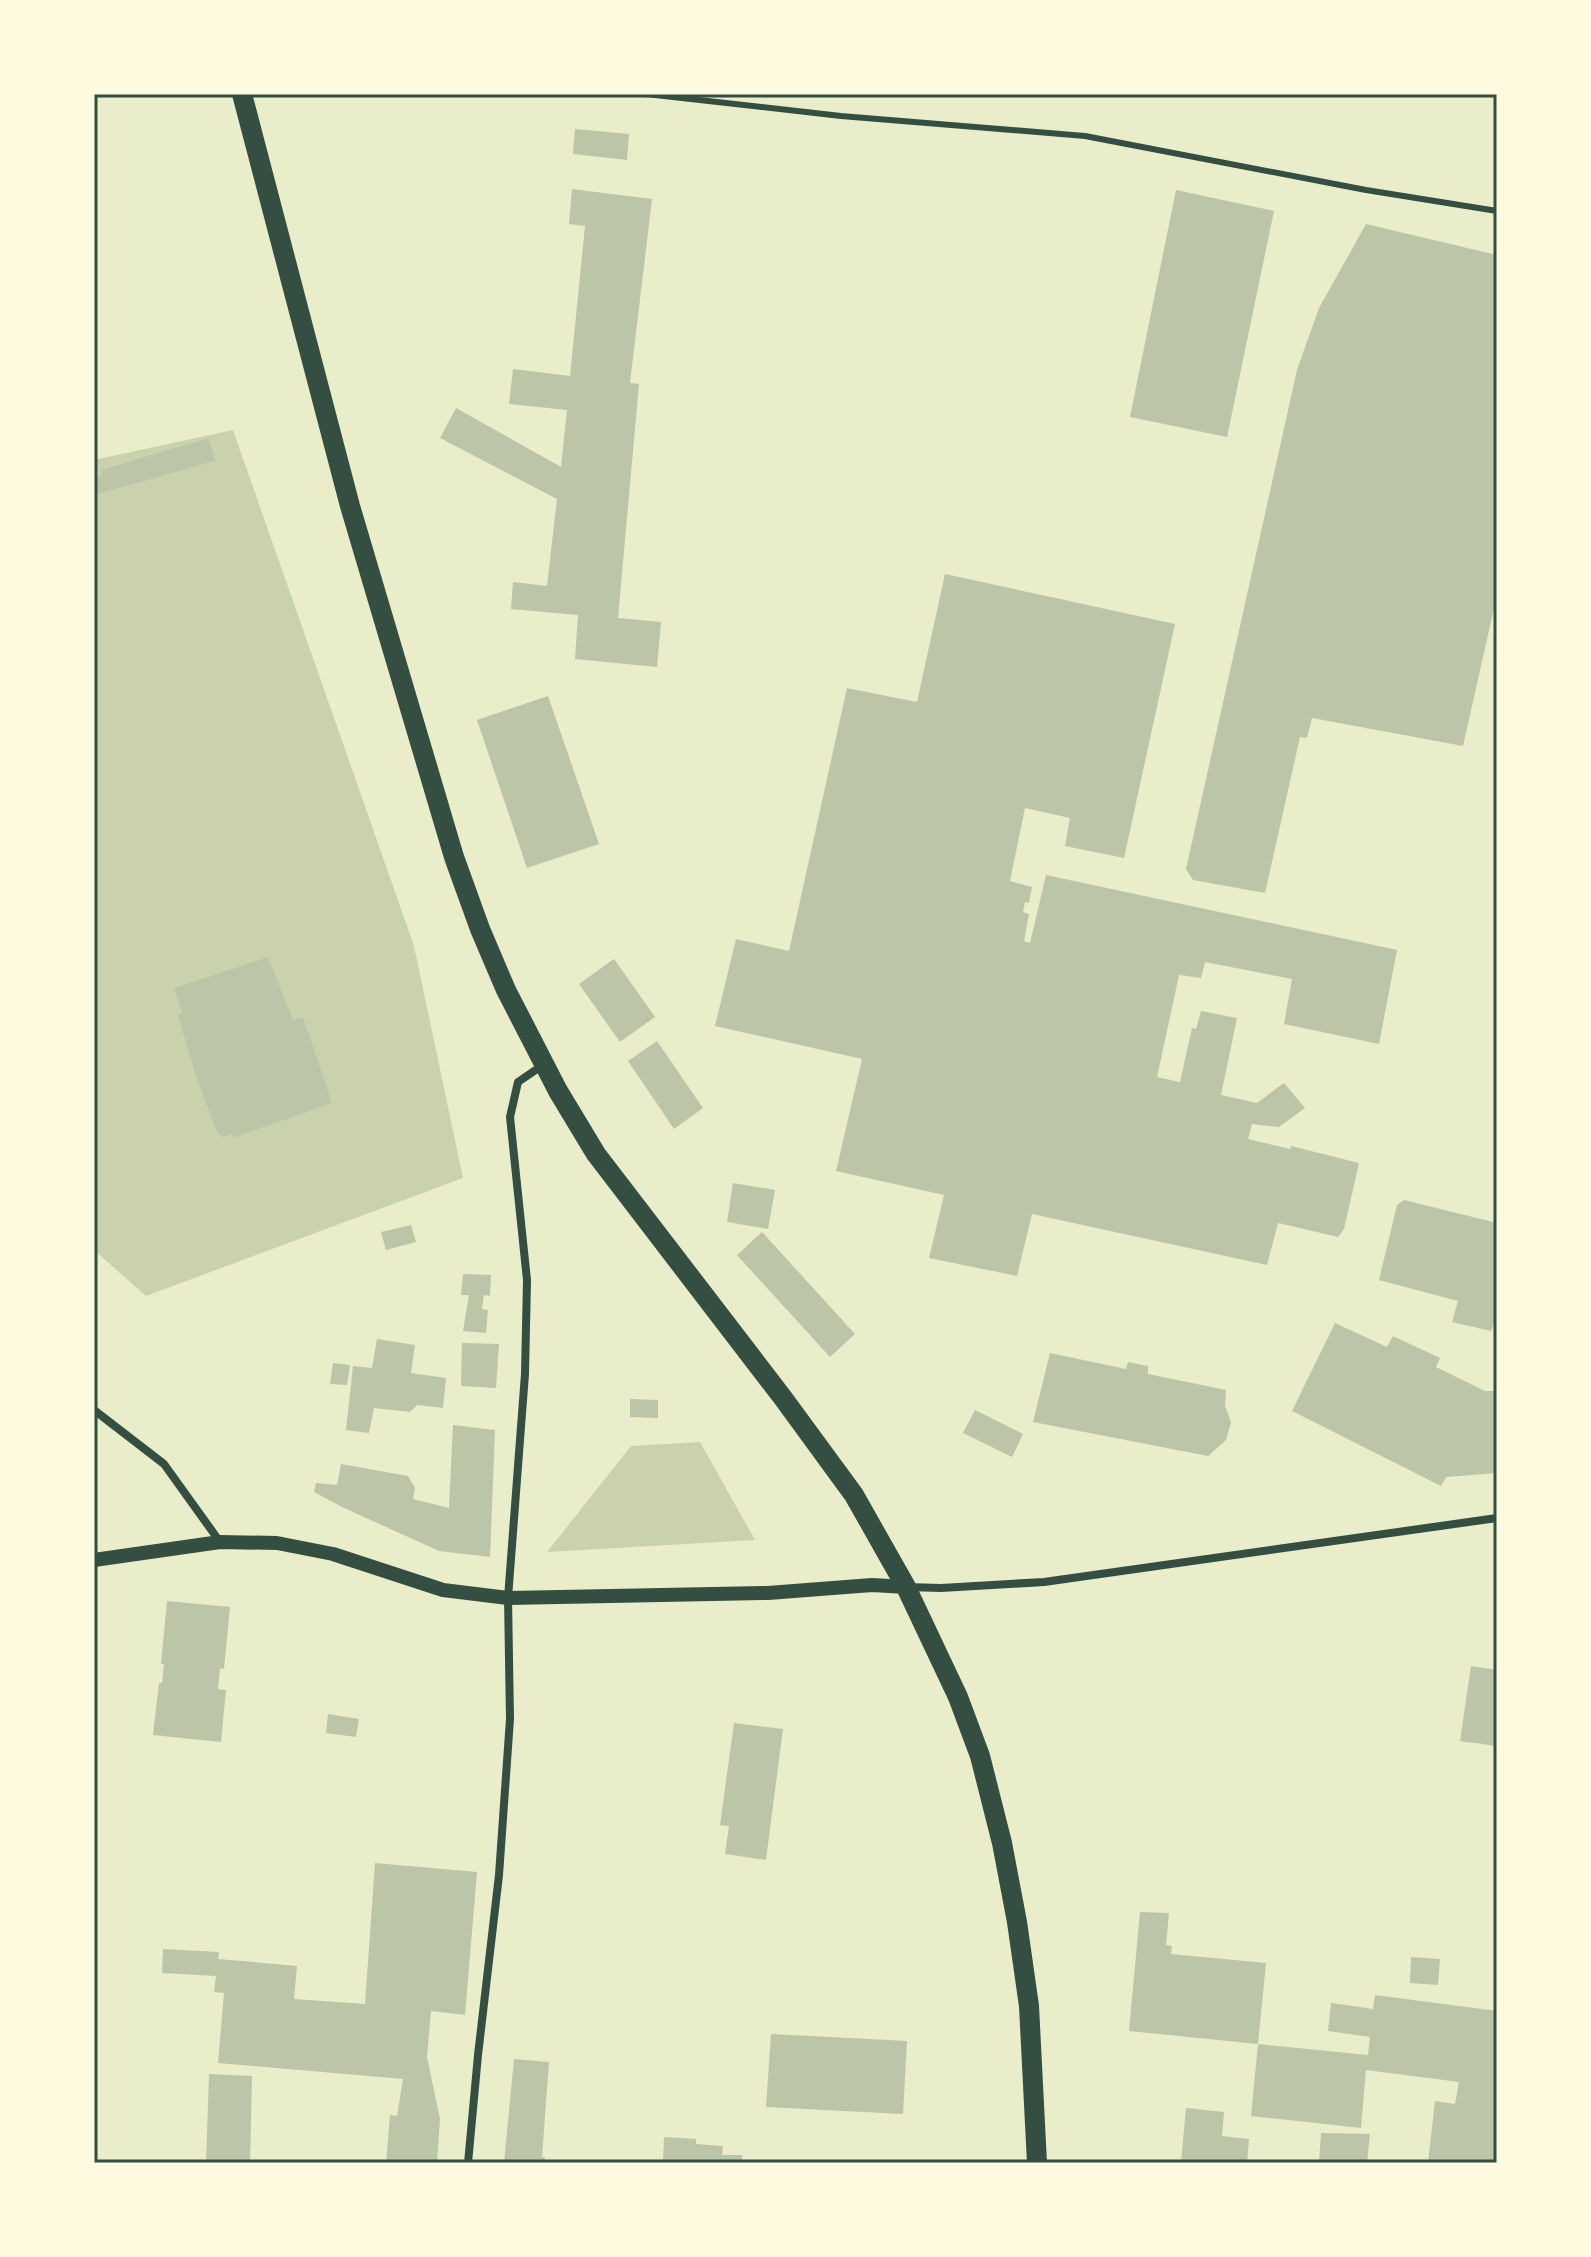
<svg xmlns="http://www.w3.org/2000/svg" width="1591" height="2257" font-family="'Source Sans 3',sans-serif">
  <rect width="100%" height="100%" fill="#e9edc9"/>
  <g fill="#cad2ad">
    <path d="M233 430 414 946 463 1178 146 1296 94 1250V460Z"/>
    <path d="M700 1442 755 1540 547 1552 631 1446Z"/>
  </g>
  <g fill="#bcc5a7">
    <path d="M575 129 629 134 627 160 573 154Z"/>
    <path d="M572 189 652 199 630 383 639 384 618 618 661 622 657 667 575 659 578 615 511 609 513 582 547 586 557 499 440 438 456 408 561 467 567 410 509 404 513 369 570 376 585 226 569 224Z"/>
    <path d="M1176 190 1274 211 1227 437 1130 417Z"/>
    <path d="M1366 224 1497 255V595L1463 746 1312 718 1307 738 1300 737 1265 893 1193 880 1186 869 1297 370 1319 308Z"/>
    <path d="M209 438 215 461 94 495V478L102 475 101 470Z"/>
    <path d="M945 574 1175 624 1124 858 1065 846 1070 818 1025 808 1010 881 1032 887 1029 903 1025 902 1023 912 1029 914 1024 941 1030 943 1046 875 1397 950 1379 1044 1284 1024 1292 979 1205 962 1201 978 1179 975 1157 1077 1180 1082 1192 1028 1196 1029 1201 1011 1237 1018 1221 1095 1257 1103 1284 1083 1305 1108 1279 1127 1252 1124 1248 1139 1290 1149 1291 1146 1359 1163 1344 1229 1338 1237 1278 1223 1267 1265 1032 1214 1017 1276 929 1258 944 1195 836 1171 862 1059 715 1026 736 939 789 951 847 688 917 702Z"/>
    <path d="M548 696 599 844 527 868 477 720Z"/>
    <path d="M268 957 293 1020 303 1017 332 1103 233 1138 232 1134 222 1137 216 1130 195 1073 178 1015 182 1013 174 988Z"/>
    <path d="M614 959 655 1017 620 1042 579 984Z"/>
    <path d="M657 1041 703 1108 674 1129 628 1061Z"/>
    <path d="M733 1183 775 1190 768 1229 727 1222Z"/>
    <path d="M1404 1200 1497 1223V1316L1491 1331 1452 1322 1458 1301 1379 1280 1397 1205Z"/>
    <path d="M411 1225 416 1242 386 1250 381 1232Z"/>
    <path d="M762 1232 855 1334 830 1357 737 1255Z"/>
    <path d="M463 1274 491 1275 490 1296 484 1295 482 1309 488 1310 486 1333 463 1331 469 1295H461Z"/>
    <path d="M1335 1323 1387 1347 1393 1336 1440 1358 1436 1367 1485 1391H1497V1473L1446 1477 1441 1486 1292 1411Z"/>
    <path d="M377 1339 415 1345 411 1373 446 1378 443 1408 417 1405 410 1412 374 1408 369 1433 346 1430 353 1366 372 1368Z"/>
    <path d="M462 1343 499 1344 496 1388 461 1386Z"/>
    <path d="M1050 1353 1126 1369 1128 1362 1148 1366V1374L1226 1390 1225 1406 1231 1422 1226 1440 1208 1456 1033 1422Z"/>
    <path d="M333 1363 350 1365 347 1385 330 1384Z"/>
    <path d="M630 1399 658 1400V1418L630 1417Z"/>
    <path d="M975 1410 1023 1434 1012 1457 963 1433Z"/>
    <path d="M453 1425 495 1430 490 1557 439 1551 342 1507 314 1492 316 1483 337 1485 341 1464 408 1476 415 1488 413 1499 449 1508Z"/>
    <path d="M167 1601 230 1607 224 1669 220 1668 218 1689 226 1690 221 1742 153 1735 159 1683H162L164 1664H161Z"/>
    <path d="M1471 1666 1497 1670V1746L1460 1741Z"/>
    <path d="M328 1714 359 1719 356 1737 326 1733Z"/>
    <path d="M734 1723 783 1729 766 1860 725 1854 729 1826 720 1825Z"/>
    <path d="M375 1863 477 1872 465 2015 431 2011 427 2057 440 2119 437 2163H386L390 2115 397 2116 403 2079 218 2063 224 1993 214 1992 216 1976 162 1973 163 1949 219 1952 218 1959 297 1966 294 1999 365 2004Z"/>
    <path d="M1140 1912 1169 1913 1166 1945 1172 1946 1171 1954 1266 1963 1258 2044 1129 2031Z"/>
    <path d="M1411 1957 1440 1959 1438 1985 1410 1983Z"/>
    <path d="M1375 1995 1497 2011V2163H1428L1435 2101 1455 2104 1459 2082 1366 2070 1361 2128 1251 2116 1258 2044 1368 2055 1370 2037 1328 2031 1331 2003 1373 2009Z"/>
    <path d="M771 2034 907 2041 903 2114 766 2107Z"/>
    <path d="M514 2059 549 2062 542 2157H545L544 2163H504Z"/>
    <path d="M209 2074 252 2076 250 2163H206Z"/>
    <path d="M1186 2108 1224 2112 1222 2136 1249 2139 1247 2163H1181Z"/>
    <path d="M1321 2133 1370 2134 1367 2163H1319Z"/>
    <path d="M664 2137 696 2139V2144L723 2146 722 2155H742V2163H663Z"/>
  </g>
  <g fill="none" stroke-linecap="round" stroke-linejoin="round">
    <path stroke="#344e41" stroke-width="6" d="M646 94 841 116 1085 136 1366 190 1497 211"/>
    <g stroke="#344e41" stroke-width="8">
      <path d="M94 1410 164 1464 220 1542"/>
      <path d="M906 1587 941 1588 1044 1582 1497 1518"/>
      <path d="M468 2163 478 2055 499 1875 510 1719 508 1598 525 1374 527 1280 510 1117 518 1082 543 1065"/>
    </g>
    <path stroke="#344e41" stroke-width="14" d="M94 1560 220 1542 277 1543 333 1554 443 1590 508 1598 768 1593 872 1585 906 1587"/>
    <path stroke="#344e41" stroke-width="20" d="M242 94 350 506 454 857 480 929 506 990 558 1091 596 1154 783 1398 854 1495 906 1587 958 1697 980 1756 1002 1843 1017 1922 1029 2006 1037 2163"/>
  </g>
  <rect width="1591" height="2257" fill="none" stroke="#fefae0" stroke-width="192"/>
  <rect x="96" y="96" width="1399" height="2065" fill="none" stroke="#344e41" stroke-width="3"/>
</svg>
